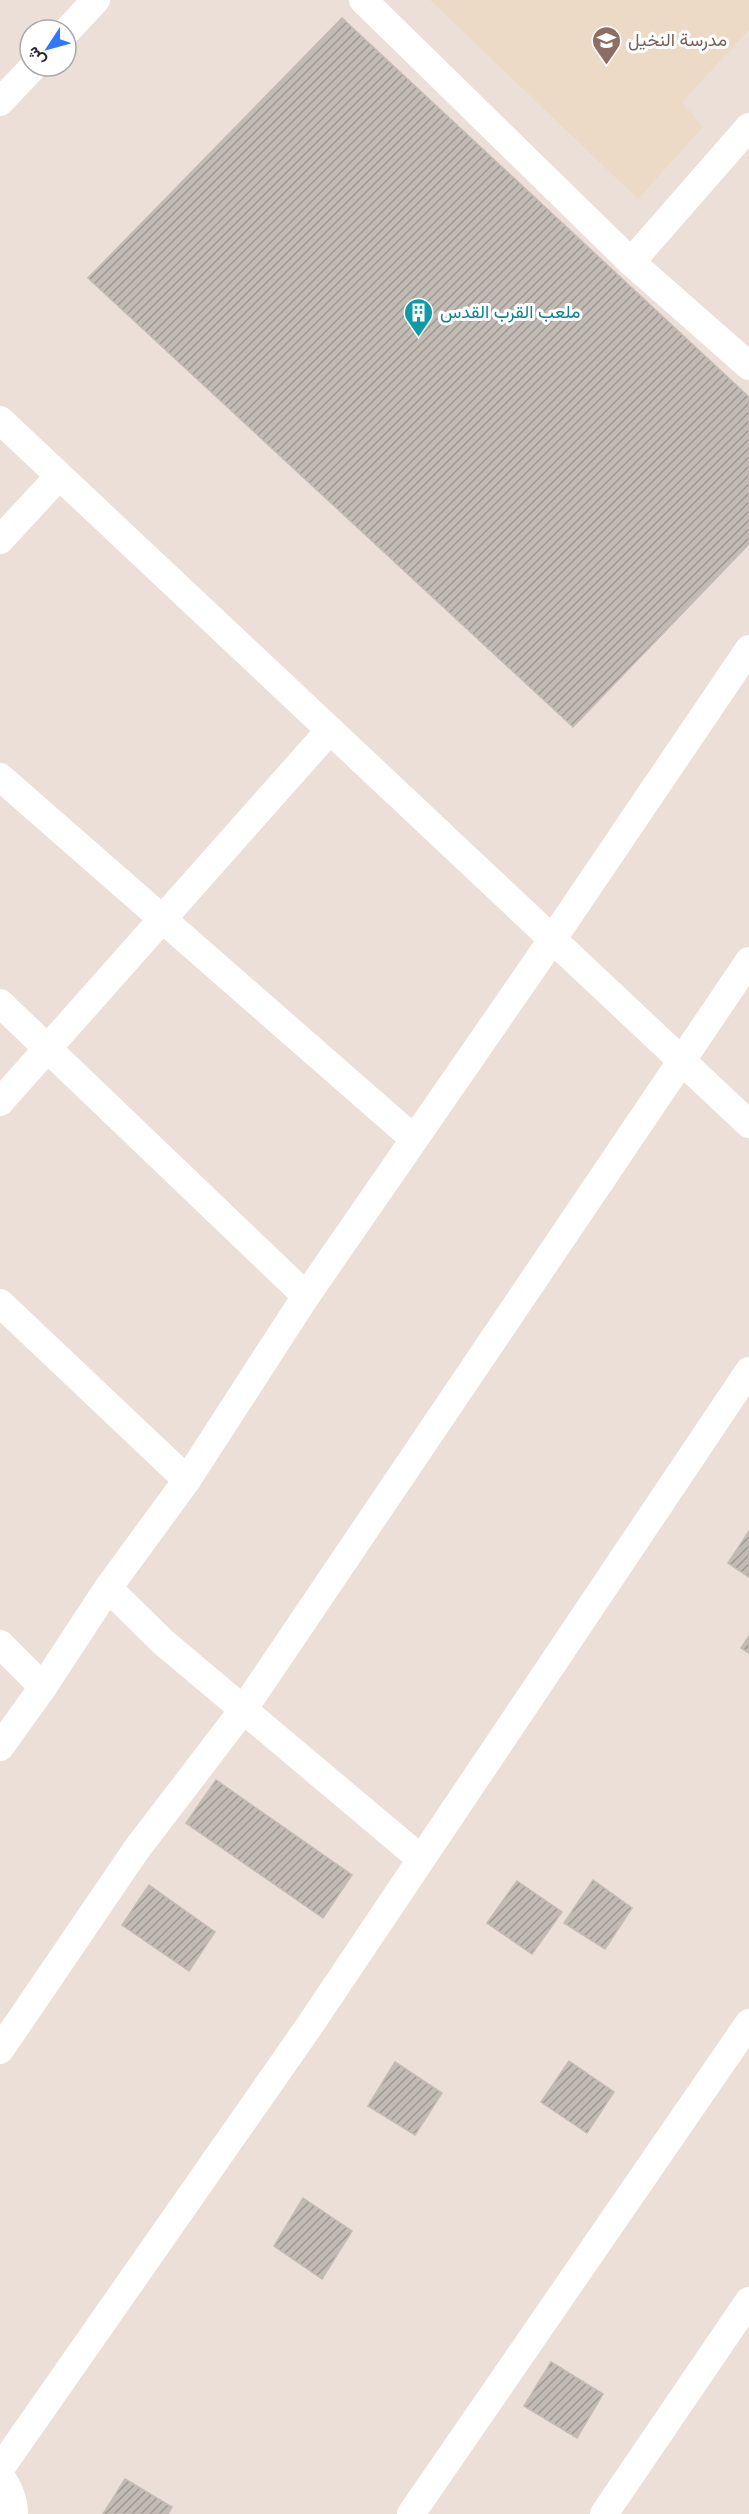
<svg xmlns="http://www.w3.org/2000/svg" width="749" height="2514" font-family="'Noto Sans',Vazirmatn,sans-serif">
  <defs>
    <pattern id="building-hatch" width="6" height="6" patternUnits="userSpaceOnUse" patternTransform="scale(1.5)"><rect width="6" height="6" fill="#c2bbb4"/><path d="M-1 1l2-2M0 6l6-6M5 7l2-2" fill="none" stroke="#9e9892"/></pattern>
  </defs>
  <rect width="100%" height="100%" fill="#ebdfd8"/>
  <path fill="#eddac6" d="M430 0H749V30L682 102 703 127 638 199Z"/>
  <g fill="url(#building-hatch)" stroke="#c5bbb2" stroke-width="1.5">
    <path d="M342 18 749 397V544L573 727 88 278Z"/>
    <path d="M749 1531V1577L728 1563Z"/>
    <path d="M749 1636V1653L741 1648Z"/>
    <path d="M216 1780 352 1875 323 1918 186 1823Z"/>
    <path d="M593 1880 632 1908 605 1949 564 1923Z"/>
    <path d="M517 1881 562 1912 532 1954 487 1923Z"/>
    <path d="M149 1885 215 1932 189 1971 122 1925Z"/>
    <path d="M569 2061 614 2092 587 2133 541 2102Z"/>
    <path d="M395 2062 442 2093 415 2135 368 2106Z"/>
    <path d="M303 2198 352 2231 322 2279 274 2246Z"/>
    <path d="M551 2362 603 2394 577 2438 524 2406Z"/>
    <path d="M125 2479 172 2507 168 2514H103Z"/>
  </g>
  <g fill="none" stroke-linecap="round" stroke-linejoin="round">
    <g stroke="#fff" stroke-width="28">
      <path d="M363 0 631 262"/>
      <path d="M66 32 96 0"/>
      <path d="M0 102 34 66"/>
      <path d="M749 127 631 262 749 366"/>
      <path d="M0 420 749 1124"/>
      <path d="M0 540 59 476"/>
      <path d="M0 777 414 1139"/>
      <path d="M0 1003 306 1296"/>
      <path d="M0 1102 330 730"/>
      <path d="M0 1303 187 1480"/>
      <path d="M108 1588 163 1642 421 1859"/>
      <path d="M0 1644 43 1687"/>
      <path d="M0 1747 43 1687 108 1588 187 1480 306 1296 552 940 749 649"/>
      <path d="M0 2050 136 1850 243 1710 749 961"/>
      <path d="M0 2469 310 2025 749 1371"/>
      <path d="M0 2476C9 2488 14 2499 14 2514"/>
      <path d="M411 2514 749 2023"/>
      <path d="M604 2514 749 2301"/>
    </g>
  </g>
  <defs>
    <symbol id="school-pin" viewBox="-11 -11 22 30"><path d="M0 17L-7.5 6A9.5 9.5 0 1 1 7.5 6Z" fill="#8d6e63" stroke="#fff"/><path d="M0-5L7-2L0 1L-7-2ZM-4 1L0 2.5L4 1V4Q0 6-4 4Z" fill="#fff"/></symbol>
    <symbol id="building-pin" viewBox="-11 -11 22 30"><path d="M0 17L-7.5 6A9.5 9.5 0 1 1 7.5 6Z" fill="#0f9aa8" stroke="#fff"/><path d="M-4-6H4V6H1V3H-1V6H-4ZM-2.5-4.3h1.7v1.8h-1.7ZM.8-4.3h1.7v1.8H.8ZM-2.5-1h1.7V.8h-1.7ZM.8-1h1.7V.8H.8Z" fill="#fff"/></symbol>
  </defs>
  <g fill-rule="evenodd">
    <use href="#school-pin" x="590" y="24" width="33" height="45"/>
    <use href="#building-pin" x="402" y="296" width="33" height="45"/>
  </g>
  <g text-anchor="middle" stroke-width="6" stroke-linejoin="round" paint-order="stroke">
    <g font-size="18" fill="#785e54" stroke="#fff" text-anchor="start">
      <text x="628" y="46">مدرسة النخيل</text>
    </g>
    <g font-size="18" fill="#0d838f" stroke="#fff" text-anchor="start">
      <text x="440" y="318">ملعب القرب القدس</text>
    </g>
  </g>
  <g transform="translate(48 48) rotate(234)"><circle r="28" fill="#ffffff" stroke="#a9a9a9" stroke-width="1.5"/>
  <path d="M0-4.5L10 22L0 15L-10 22Z" fill="#3178fe"/>
  <text y="-9" font-size="16" font-weight="bold" text-anchor="middle" fill="#272727">ش</text>
  </g>
</svg>
